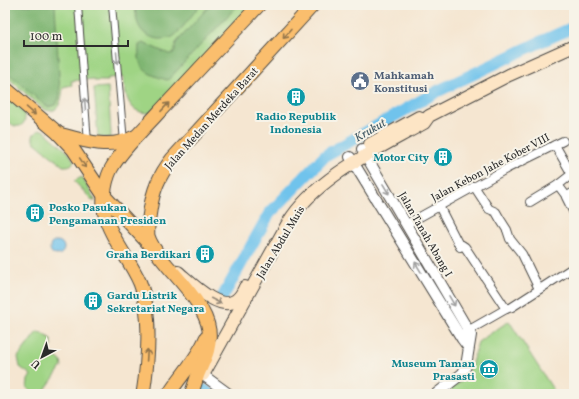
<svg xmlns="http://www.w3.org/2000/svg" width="579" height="399" font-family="Vollkorn,serif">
  <rect width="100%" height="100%" fill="#f7f3e8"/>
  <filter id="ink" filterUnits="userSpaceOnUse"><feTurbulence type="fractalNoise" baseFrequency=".025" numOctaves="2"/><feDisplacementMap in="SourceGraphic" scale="8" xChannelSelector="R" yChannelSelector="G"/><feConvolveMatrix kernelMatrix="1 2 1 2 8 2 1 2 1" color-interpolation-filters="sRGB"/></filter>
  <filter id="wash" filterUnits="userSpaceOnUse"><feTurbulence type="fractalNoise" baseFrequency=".012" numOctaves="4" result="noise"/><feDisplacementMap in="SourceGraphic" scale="16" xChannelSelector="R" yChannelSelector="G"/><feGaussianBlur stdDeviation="0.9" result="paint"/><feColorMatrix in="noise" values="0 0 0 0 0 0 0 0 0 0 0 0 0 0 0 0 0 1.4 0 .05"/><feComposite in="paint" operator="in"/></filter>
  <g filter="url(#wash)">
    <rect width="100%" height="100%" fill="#f5e6d1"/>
    <g fill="#9fd484" stroke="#658058">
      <path d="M5 5H252L151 113C127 114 126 96 123 77L108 78V81H94V79L71 81 72 85 63 87C62 99 59 118 42 108L5 75Z"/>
      <path d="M108 87 111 134 110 138 98 137 94 88Z"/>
      <path d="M5 95C11 100 20 106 24 113 27 120 23 128 15 126 11 125 8 120 5 118Z"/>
      <path d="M39 130H43L69 153 74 161C72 166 68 166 63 166L33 141V135Z"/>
      <path d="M82 177 95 200V201H93L74 181Z"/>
      <path d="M509 321 556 394H454L450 389 468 376 478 342Z"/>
      <path d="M37 332 42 333 51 339 52 346 48 351 61 361 62 366 42 394H36L27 388 28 380 31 375 20 367 18 357Z"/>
    </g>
    <g fill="#7fb672" stroke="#55704e">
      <path d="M5 5H55L60 93 59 99 55 105 49 107 43 104 5 70Z"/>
      <path d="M135 5H200C194 12 181 31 174 36 170 39 163 39 159 39 139 36 136 23 135 5Z"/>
      <path d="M210 5H238L169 79 167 80C145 73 137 70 139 45L143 43 169 54C177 54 174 48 176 43Z"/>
    </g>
    <circle fill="#70c3ec" stroke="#4e778c" cx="57" cy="248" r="7"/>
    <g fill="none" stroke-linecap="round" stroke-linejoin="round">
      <g stroke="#70c3ec" stroke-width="12">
        <path d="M222 298 269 214 326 155 438 91 540 42 574 27"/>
        <path d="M204 390 210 394"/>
      </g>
    </g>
  </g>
  <g filter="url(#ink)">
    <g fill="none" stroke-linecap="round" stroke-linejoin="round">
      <defs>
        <g id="pedestrian">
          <path d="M78 5 88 143"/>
          <path d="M112 5 124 142"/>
        </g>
        <g id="minor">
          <path d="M555 145 574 178"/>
          <path d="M558 185 572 174"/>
          <path d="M474 186 489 209 496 212 500 219 507 230 510 239 522 254 539 289"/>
          <path d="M574 192 566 197 574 213"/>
          <path d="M530 202 558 185 567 197"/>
          <path d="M439 206 460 247 462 245 465 247 506 309"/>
          <path d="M407 224 508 168 563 141"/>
          <path d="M464 333 506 309 512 307 574 267"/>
        </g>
        <g id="tertiary">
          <path d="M362 149 471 335 466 366 463 373 436 394"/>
          <path d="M350 157 462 339 468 347"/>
          <path d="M203 375 229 394"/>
        </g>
        <g id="secondary">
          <path d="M370 144 419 117"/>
          <path d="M178 272C190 282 220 313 236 300 240 297 243 292 245 287"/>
          <path d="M203 375 288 223C316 177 378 149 424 123L429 116 509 75 574 46"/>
        </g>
        <g id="primary">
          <path d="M5 88 58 133 73 149 105 197 151 246"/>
          <path d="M59 134C84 141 110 150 134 137"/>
          <path d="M143 394C148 362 152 314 140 283 131 262 114 242 107 222 101 207 104 183 111 169 122 149 145 128 160 111 193 76 226 40 259 5"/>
          <path d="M169 394C181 375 198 358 206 338"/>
          <path d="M191 394C194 387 196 380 198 374 205 358 211 348 209 330 206 307 180 281 166 264 159 255 151 247 148 236 147 228 149 218 150 211 153 190 159 176 172 159L313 5"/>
        </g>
      </defs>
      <use href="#pedestrian" stroke="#494744" stroke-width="8"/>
      <use href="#minor" stroke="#494744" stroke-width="10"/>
      <use href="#tertiary" stroke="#494744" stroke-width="12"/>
      <use href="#secondary" stroke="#494744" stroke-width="14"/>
      <use href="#primary" stroke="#494744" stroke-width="15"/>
      <use href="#pedestrian" stroke="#fff" stroke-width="6"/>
      <use href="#minor" stroke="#fff" stroke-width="8"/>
      <use href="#tertiary" stroke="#fff" stroke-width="10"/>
      <use href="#secondary" stroke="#fde5c5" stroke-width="12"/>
      <use href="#primary" stroke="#fabe6d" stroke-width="13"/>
    </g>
    <defs><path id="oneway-shaft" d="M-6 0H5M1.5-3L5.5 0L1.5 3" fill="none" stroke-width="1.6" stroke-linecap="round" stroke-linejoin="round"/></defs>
    <g stroke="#92744c">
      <use href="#oneway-shaft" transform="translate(287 34) rotate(131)"/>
      <use href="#oneway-shaft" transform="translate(165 107) rotate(-47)"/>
      <use href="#oneway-shaft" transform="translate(31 111) rotate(41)"/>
      <use href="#oneway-shaft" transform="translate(83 163) rotate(56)"/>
      <use href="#oneway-shaft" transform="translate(147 355) rotate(-86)"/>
    </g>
    <g stroke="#a0a0a0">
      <use href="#oneway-shaft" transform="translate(117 58) rotate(85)"/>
      <use href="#oneway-shaft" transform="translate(85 104) rotate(-94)"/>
      <use href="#oneway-shaft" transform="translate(386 189) rotate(59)"/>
      <use href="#oneway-shaft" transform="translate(418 267) rotate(-121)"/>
      <use href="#oneway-shaft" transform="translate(452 301) rotate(60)"/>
    </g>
    <use stroke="#948878" href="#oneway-shaft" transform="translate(216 301) rotate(27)"/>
  </g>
  <defs>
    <symbol id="civic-disc" viewBox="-11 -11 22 22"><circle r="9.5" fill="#5c6f8a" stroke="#f7f3e8"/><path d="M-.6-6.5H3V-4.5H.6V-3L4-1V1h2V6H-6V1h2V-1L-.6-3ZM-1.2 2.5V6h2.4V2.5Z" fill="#fff"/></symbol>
    <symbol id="building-disc" viewBox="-11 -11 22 22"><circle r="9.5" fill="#0f9aa8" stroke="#f7f3e8"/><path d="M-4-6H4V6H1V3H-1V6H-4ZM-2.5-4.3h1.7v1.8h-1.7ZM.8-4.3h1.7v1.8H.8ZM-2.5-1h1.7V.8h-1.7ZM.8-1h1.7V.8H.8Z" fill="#fff"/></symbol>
    <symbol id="museum-disc" viewBox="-11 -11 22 22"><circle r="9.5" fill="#0f9aa8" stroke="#f7f3e8"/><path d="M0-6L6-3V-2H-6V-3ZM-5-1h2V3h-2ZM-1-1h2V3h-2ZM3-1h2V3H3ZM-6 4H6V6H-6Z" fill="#fff"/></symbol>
  </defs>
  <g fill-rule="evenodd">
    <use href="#civic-disc" x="349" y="70" width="22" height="22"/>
    <use href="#building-disc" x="285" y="86" width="22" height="22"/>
    <use href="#building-disc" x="432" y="146" width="22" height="22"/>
    <use href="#building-disc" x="24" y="202" width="22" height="22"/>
    <use href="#building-disc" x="194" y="243" width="22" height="22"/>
    <use href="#building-disc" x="82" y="290" width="22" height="22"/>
    <use href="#museum-disc" x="478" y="358" width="22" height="22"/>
  </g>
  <g text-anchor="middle" stroke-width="4" stroke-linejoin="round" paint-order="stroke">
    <g font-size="11" font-weight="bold" fill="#4e5e75" stroke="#f7f3e8" text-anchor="start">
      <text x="374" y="79">Mahkamah<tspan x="374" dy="13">Konstitusi</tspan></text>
    </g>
    <g font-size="11" font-weight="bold" fill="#0d838f" stroke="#f7f3e8" text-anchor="end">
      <text x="296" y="120" text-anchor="middle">Radio Republik<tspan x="296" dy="13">Indonesia</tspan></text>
      <text x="429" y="161">Motor City</text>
      <text x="49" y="211" text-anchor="start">Posko Pasukan<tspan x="49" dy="13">Pengamanan Presiden</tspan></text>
      <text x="191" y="258">Graha Berdikari</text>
      <text x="107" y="299" text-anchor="start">Gardu Listrik<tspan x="107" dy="13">Sekretariat Negara</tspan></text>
      <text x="475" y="367">Museum Taman<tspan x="475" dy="13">Prasasti</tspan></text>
    </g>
    <g font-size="11" fill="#2b2b2b" stroke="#f7f3e8">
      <text transform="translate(211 118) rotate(-48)" y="4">Jalan Medan Merdeka Barat</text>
      <text transform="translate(490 167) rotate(-28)" y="4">Jalan Kebon Jahe Kober VIII</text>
      <text transform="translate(426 234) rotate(60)" y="4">Jalan Tanah Abang I</text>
      <text transform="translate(280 242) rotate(-59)" y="4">Jalan Abdul Muis</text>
    </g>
    <g font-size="12" font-style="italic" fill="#405965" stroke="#f7f3e8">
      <text transform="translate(370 130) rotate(-30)" y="4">Krukut</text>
    </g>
  </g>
  <rect width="579" height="399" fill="none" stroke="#f7f3e8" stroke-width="20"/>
  <g transform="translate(42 357) rotate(221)" stroke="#f7f3e8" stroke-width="3" paint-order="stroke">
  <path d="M0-3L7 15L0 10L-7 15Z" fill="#2b2b2b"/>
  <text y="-6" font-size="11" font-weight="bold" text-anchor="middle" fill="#2b2b2b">U</text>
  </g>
  <path d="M24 40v6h104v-6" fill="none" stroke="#2b2b2b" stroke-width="2"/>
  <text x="30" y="40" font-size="12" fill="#2b2b2b" stroke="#f7f3e8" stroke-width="3" paint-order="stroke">100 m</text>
</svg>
